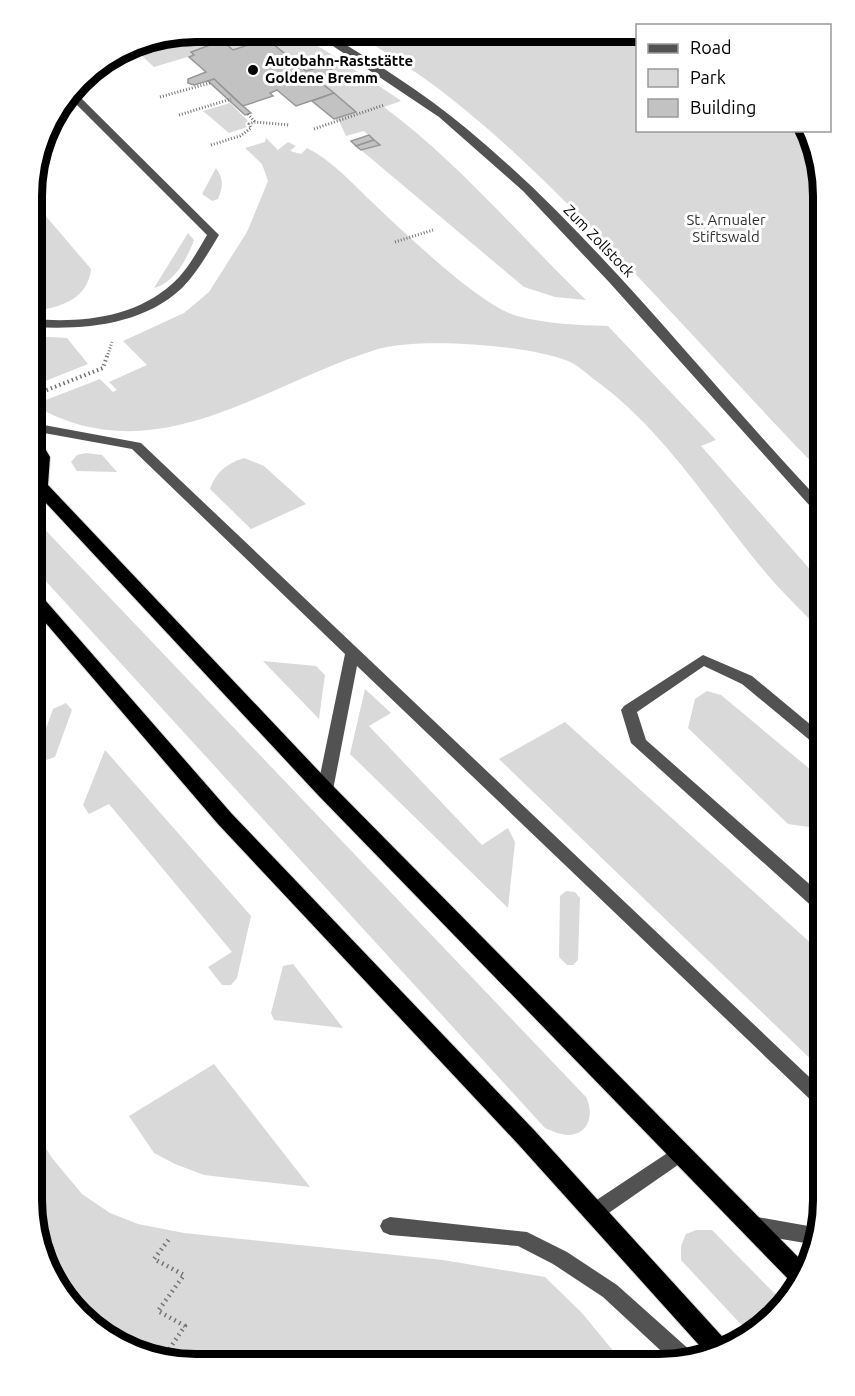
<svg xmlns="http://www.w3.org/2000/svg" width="855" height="1396" font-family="Ubuntu,sans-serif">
  <rect width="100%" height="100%" fill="#fff"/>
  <g fill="#d9d9d9">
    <path d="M196 32 213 44 191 52 194 55 154 67 131 46Z"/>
    <path d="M212 32H291L323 49 397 98 401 101 384 107C458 162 519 235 586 300L555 297 524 287 361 150 379 145 364 131 346 136 339 121 334 119 355 111 315 78 329 74 331 68 320 67 306 71 233 50Z"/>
    <path d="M350 32 637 34 638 130 809 131 823 196V474C744 393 669 307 589 226 518 153 441 80 350 32Z"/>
    <path d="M230 103 248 121 245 124 247 127 229 133 203 111Z"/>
    <path d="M266 138 278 150 288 142 296 146 290 151 301 154 307 148C333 161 353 184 374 204 405 233 479 305 517 316 547 324 578 325 608 326L716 440 701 446 823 584V633C806 615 788 598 771 579 714 513 667 432 595 380 587 374 578 365 568 361 528 345 420 337 378 349 263 384 156 476 33 405L100 379 113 392 117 390 109 382 147 365 123 341 184 313 209 292 247 232 268 181 262 164 245 148 265 142Z"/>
    <path d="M216 168C224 180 223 186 218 199L212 201 202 194Z"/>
    <path d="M33 201 91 269C88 299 60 308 33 311Z"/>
    <path d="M188 233 194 240C187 259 174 283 154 288Z"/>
    <path d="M33 336 67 338 88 364 33 386Z"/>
    <path d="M86 453 102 455 117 472 77 471 71 462 77 455Z"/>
    <path d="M244 458 264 466 306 504 251 529 210 489C216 472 226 464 244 458Z"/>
    <path d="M32 516 586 1097C594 1112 590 1135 568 1135 561 1135 552 1131 545 1128L32 566Z"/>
    <path d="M263 661 316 666 325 675 319 719Z"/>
    <path d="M365 689 391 713 369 726 482 845 508 828 515 842 508 908 350 754Z"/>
    <path d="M707 691 721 695 823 780V829L788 824 688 728 695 699Z"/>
    <path d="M66 703 72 710 55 757 43 761 37 753 53 709Z"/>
    <path d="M565 722 823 954V1071L499 759Z"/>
    <path d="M105 750 251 916 237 978 231 985H222L208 967 232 952 109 804 89 814 83 805Z"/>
    <path d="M566 891 575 892 580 898 578 960 573 965H567L559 957 560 896Z"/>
    <path d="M293 964 343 1028 274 1020 271 1013 283 966Z"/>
    <path d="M214 1064 310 1187 204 1175 175 1164 154 1153 129 1116Z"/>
    <path d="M32 1126 52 1158 82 1194 110 1213 138 1224 184 1233 443 1260 545 1277 582 1313 624 1364 174 1363 96 1330 44 1263 32 1200Z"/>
    <path d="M696 1230H712L785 1304 748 1332 681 1260V1246L686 1234Z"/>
  </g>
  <g fill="#c2c2c2" stroke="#969696" stroke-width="1.5">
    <path d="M199 32H212L233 50 267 39 306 71 320 67 332 68 329 74 315 78 334 93 296 106 277 90 270 93 273 96 243 106 214 79 194 85 188 83V79L206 72 189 57 194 55 191 52 213 44Z"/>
    <path d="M214 79 237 101 251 113 245 115 208 81Z"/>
    <path d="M334 93 356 112 334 119 312 101Z"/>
    <path d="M369 135 374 140 356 146 351 141Z"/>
    <path d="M374 140 380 145 361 150 356 146Z"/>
  </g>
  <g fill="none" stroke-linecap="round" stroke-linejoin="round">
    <defs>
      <g id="highway">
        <path d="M33 436 39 438 50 457 48 485 332 785 804 1263 796 1283 791 1282 318 795 32 488Z"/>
        <path d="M32 590 38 592 232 814 534 1130 730 1345 722 1352 708 1355 518 1144 218 824 32 607Z"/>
      </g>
    </defs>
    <use href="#highway" stroke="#dbdbdb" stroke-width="2"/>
    <g stroke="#747474" stroke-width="3" stroke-dasharray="1 2" stroke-linecap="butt">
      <path d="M160 97 210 83"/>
      <path d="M248 114 255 122"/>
      <path d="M179 115 231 99"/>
      <path d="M314 129 384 105"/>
      <path d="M211 145 240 136 251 128 249 124 255 122 289 125"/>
      <path d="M395 242 433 230"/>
      <path d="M107 357 112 342"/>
    </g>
    <path stroke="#747474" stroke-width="4" stroke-dasharray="1.5 3" stroke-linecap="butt" d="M34 395 103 368 107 356"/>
    <path stroke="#747474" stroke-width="4.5" stroke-dasharray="1.5 4" stroke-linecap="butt" d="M163 1358 185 1326 158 1311 184 1275 154 1259 170 1238"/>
    <g fill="#525252" fill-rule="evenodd">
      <path d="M312 32H325C374 62 423 92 467 129 600 239 705 380 823 504V516L818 515 609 282 523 191 439 117Z"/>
      <path d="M74 91 219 235C208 253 197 273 182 288 143 325 84 330 33 327V319C81 323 134 318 172 284 187 271 197 252 207 235L69 97Z"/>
      <path d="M33 423 141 443 823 1090V1109L817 1106 357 666 333 790 331 794H319L317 790 345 654 132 449 33 431Z"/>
      <path d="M703 655 752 676 823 735V748L818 747 742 684 704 666 637 712 646 740 823 896V912L817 911 631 743 621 710 624 706Z"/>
      <path d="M681 1144 688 1146 690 1152 688 1158 600 1219 593 1221 586 1219 584 1213 586 1207Z"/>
      <path d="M752 1216 814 1227 817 1228 811 1244 752 1234 745 1231 742 1225 745 1219Z"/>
      <path d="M390 1217 527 1232 567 1252 617 1285 692 1352 694 1357 673 1362 603 1297 553 1264 518 1246 390 1235 383 1232 380 1226 383 1220Z"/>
    </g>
    <use href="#highway" fill="#000" fill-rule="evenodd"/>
  </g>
  <circle fill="#000" stroke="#fff" stroke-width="2" cx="253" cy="70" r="6"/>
  <g text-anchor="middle" stroke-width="6" stroke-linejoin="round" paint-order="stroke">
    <g font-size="15" font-weight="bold" fill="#000" stroke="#fff" text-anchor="start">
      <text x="265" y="66">Autobahn-Raststätte<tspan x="265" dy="17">Goldene Bremm</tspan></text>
    </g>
    <g font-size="15" fill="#303030" stroke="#fff">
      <text x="726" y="225">St. Arnualer<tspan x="726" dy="17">Stiftswald</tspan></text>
    </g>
    <g font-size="15" fill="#000" stroke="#fff">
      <text transform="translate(599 241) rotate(46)" y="5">Zum Zollstock</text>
    </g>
  </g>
  <path d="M0 0H855V1396H0ZM196 42H659A154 154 0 0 1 813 196V1200A154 154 0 0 1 659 1354H196A154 154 0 0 1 42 1200V196A154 154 0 0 1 196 42Z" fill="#fff" fill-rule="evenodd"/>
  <path fill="none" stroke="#000" stroke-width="8" d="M196 42H659A154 154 0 0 1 813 196V1200A154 154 0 0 1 659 1354H196A154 154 0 0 1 42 1200V196A154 154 0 0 1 196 42Z"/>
  <rect x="636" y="24" width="195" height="108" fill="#ffffff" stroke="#999999" stroke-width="1.5"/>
  <rect x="648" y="44" width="30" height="9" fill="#525252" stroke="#999999" stroke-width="1.5"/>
  <text x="690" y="54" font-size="18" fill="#000000">Road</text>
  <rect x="648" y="69" width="30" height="18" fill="#d9d9d9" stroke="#999999" stroke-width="1.5"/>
  <text x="690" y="84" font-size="18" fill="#000000">Park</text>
  <rect x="648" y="99" width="30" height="18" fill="#c2c2c2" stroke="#999999" stroke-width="1.5"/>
  <text x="690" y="114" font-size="18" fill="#000000">Building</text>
</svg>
